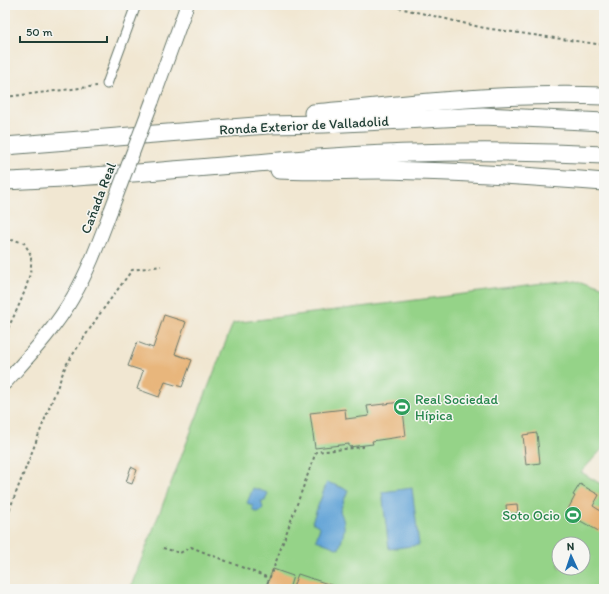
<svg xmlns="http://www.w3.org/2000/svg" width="609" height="594" font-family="Itim,sans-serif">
  <rect width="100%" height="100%" fill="#f6f6f2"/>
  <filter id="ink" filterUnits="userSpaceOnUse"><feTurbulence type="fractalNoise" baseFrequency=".025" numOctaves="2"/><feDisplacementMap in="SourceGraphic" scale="8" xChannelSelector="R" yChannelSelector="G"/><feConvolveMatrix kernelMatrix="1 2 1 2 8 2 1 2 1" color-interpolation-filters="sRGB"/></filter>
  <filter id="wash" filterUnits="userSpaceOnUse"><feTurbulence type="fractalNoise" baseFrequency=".012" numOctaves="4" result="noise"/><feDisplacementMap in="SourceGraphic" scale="16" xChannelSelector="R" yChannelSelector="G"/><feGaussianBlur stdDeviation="0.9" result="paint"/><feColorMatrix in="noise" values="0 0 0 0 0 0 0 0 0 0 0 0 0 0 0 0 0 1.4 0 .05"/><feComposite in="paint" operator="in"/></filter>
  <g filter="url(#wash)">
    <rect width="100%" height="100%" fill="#f1e7d2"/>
    <path fill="#95d388" stroke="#5a885e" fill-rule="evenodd" d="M583 279 604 287V447L581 472 604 486V589H130L233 323ZM559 544H583V568H559Z"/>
    <g fill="#64a4d7" stroke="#427086">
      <path d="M327 482 348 490 340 511C347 526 344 533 339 549L316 540 320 527 312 522Z"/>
      <path d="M253 488 268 493 265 501H261L263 508 259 512H256L253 510 252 505 247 503Z"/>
      <path d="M412 488 419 545 389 549 382 492Z"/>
    </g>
    <g id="blocks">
      <g fill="#e8b67b">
        <path d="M164 315 186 322 175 354 192 360 182 387 165 382 159 397 137 389 143 371 128 366 137 342 153 348Z"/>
        <path d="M402 402 406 436 372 441 373 444 349 447V444L315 448 310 413 345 409 346 419 369 416 367 406Z"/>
        <path d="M537 433 540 463 526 465 523 435Z"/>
        <path d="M131 467 137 470 132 484 126 482Z"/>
        <path d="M580 484 599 495 593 506 604 513V534L566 513 575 496 573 495Z"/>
        <path d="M517 504 518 513 507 515 506 505Z"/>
        <path d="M273 569 293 576 289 589H265Z"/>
        <path d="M298 574 337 587V589H299L293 587Z"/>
      </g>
    </g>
  </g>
  <g filter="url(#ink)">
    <use href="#blocks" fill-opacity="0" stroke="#68786b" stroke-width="1"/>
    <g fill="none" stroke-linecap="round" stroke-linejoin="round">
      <defs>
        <path id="street" d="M107 84 136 5"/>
        <g id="secondary">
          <path d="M152 102 187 5"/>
          <path d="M5 383C29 356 55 329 73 297 89 270 100 239 111 210"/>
        </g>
        <g id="highway">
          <path d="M313 113C410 104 507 92 604 96"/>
          <path d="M5 146 268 125 324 124 483 116 604 122"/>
          <path d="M279 170C312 172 345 170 379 170 454 171 529 176 604 182"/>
          <path d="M5 181C109 177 214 166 318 158 413 151 509 150 604 155"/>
        </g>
      </defs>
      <use href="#street" stroke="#68786b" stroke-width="11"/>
      <use href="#secondary" stroke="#68786b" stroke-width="15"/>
      <use href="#highway" stroke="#68786b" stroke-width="19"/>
      <g stroke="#68786b" stroke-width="2" stroke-dasharray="3 3" stroke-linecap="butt">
        <path d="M387 5 484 28 604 45"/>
        <path d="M5 97 97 86"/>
        <path d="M5 242 14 240 24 243C27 248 31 253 31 258 33 280 15 314 5 334"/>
        <path d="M5 521 66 365 99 315 132 270 161 266"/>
        <path d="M163 548 180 553 191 547 269 578"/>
        <path d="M265 589 274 567 316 452 363 447V445"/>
      </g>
      <use href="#street" stroke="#fff" stroke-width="9"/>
      <use href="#secondary" stroke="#fff" stroke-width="13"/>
      <use href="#highway" stroke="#fff" stroke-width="17"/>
      <defs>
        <path id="secondary-bridge" d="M111 210 152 102"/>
      </defs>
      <use href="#secondary-bridge" stroke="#68786b" stroke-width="15" stroke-linecap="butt"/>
      <use href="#secondary-bridge" stroke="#fff" stroke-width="13"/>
    </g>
  </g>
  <defs>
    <symbol id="stadium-disc" viewBox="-11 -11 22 22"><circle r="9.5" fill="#2e9e5b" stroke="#f6f6f2"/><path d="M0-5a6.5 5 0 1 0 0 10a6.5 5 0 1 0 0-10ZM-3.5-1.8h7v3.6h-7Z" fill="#fff"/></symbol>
  </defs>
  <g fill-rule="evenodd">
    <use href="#stadium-disc" x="392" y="397" width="20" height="20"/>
    <use href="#stadium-disc" x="563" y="505" width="20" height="20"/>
  </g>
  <g text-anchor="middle" stroke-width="3" stroke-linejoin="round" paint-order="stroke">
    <g font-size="14" fill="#1f3d34" stroke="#f6f6f2">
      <text transform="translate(304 125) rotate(-3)" y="5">Ronda Exterior de Valladolid</text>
      <text transform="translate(98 198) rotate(-69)" y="5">Cañada Real</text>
    </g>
    <g font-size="14" fill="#27864d" stroke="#f6f6f2" text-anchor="start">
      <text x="415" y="404">Real Sociedad<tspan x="415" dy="16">Hípica</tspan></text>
      <text x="560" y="520" text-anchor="end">Soto Ocio</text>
    </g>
  </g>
  <rect width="609" height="594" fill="none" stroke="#f6f6f2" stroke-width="20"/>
  <g transform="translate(571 556) rotate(357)"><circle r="19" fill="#f6f6f2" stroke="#a0aca6"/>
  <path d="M0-3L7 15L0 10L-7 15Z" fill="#1f6fb2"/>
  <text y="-6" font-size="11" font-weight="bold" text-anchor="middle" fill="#1f3d34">N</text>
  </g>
  <path d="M20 36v6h87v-6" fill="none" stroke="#1f3d34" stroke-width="2"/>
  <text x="26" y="36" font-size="12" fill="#1f3d34" stroke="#f6f6f2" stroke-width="3" paint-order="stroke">50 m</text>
</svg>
